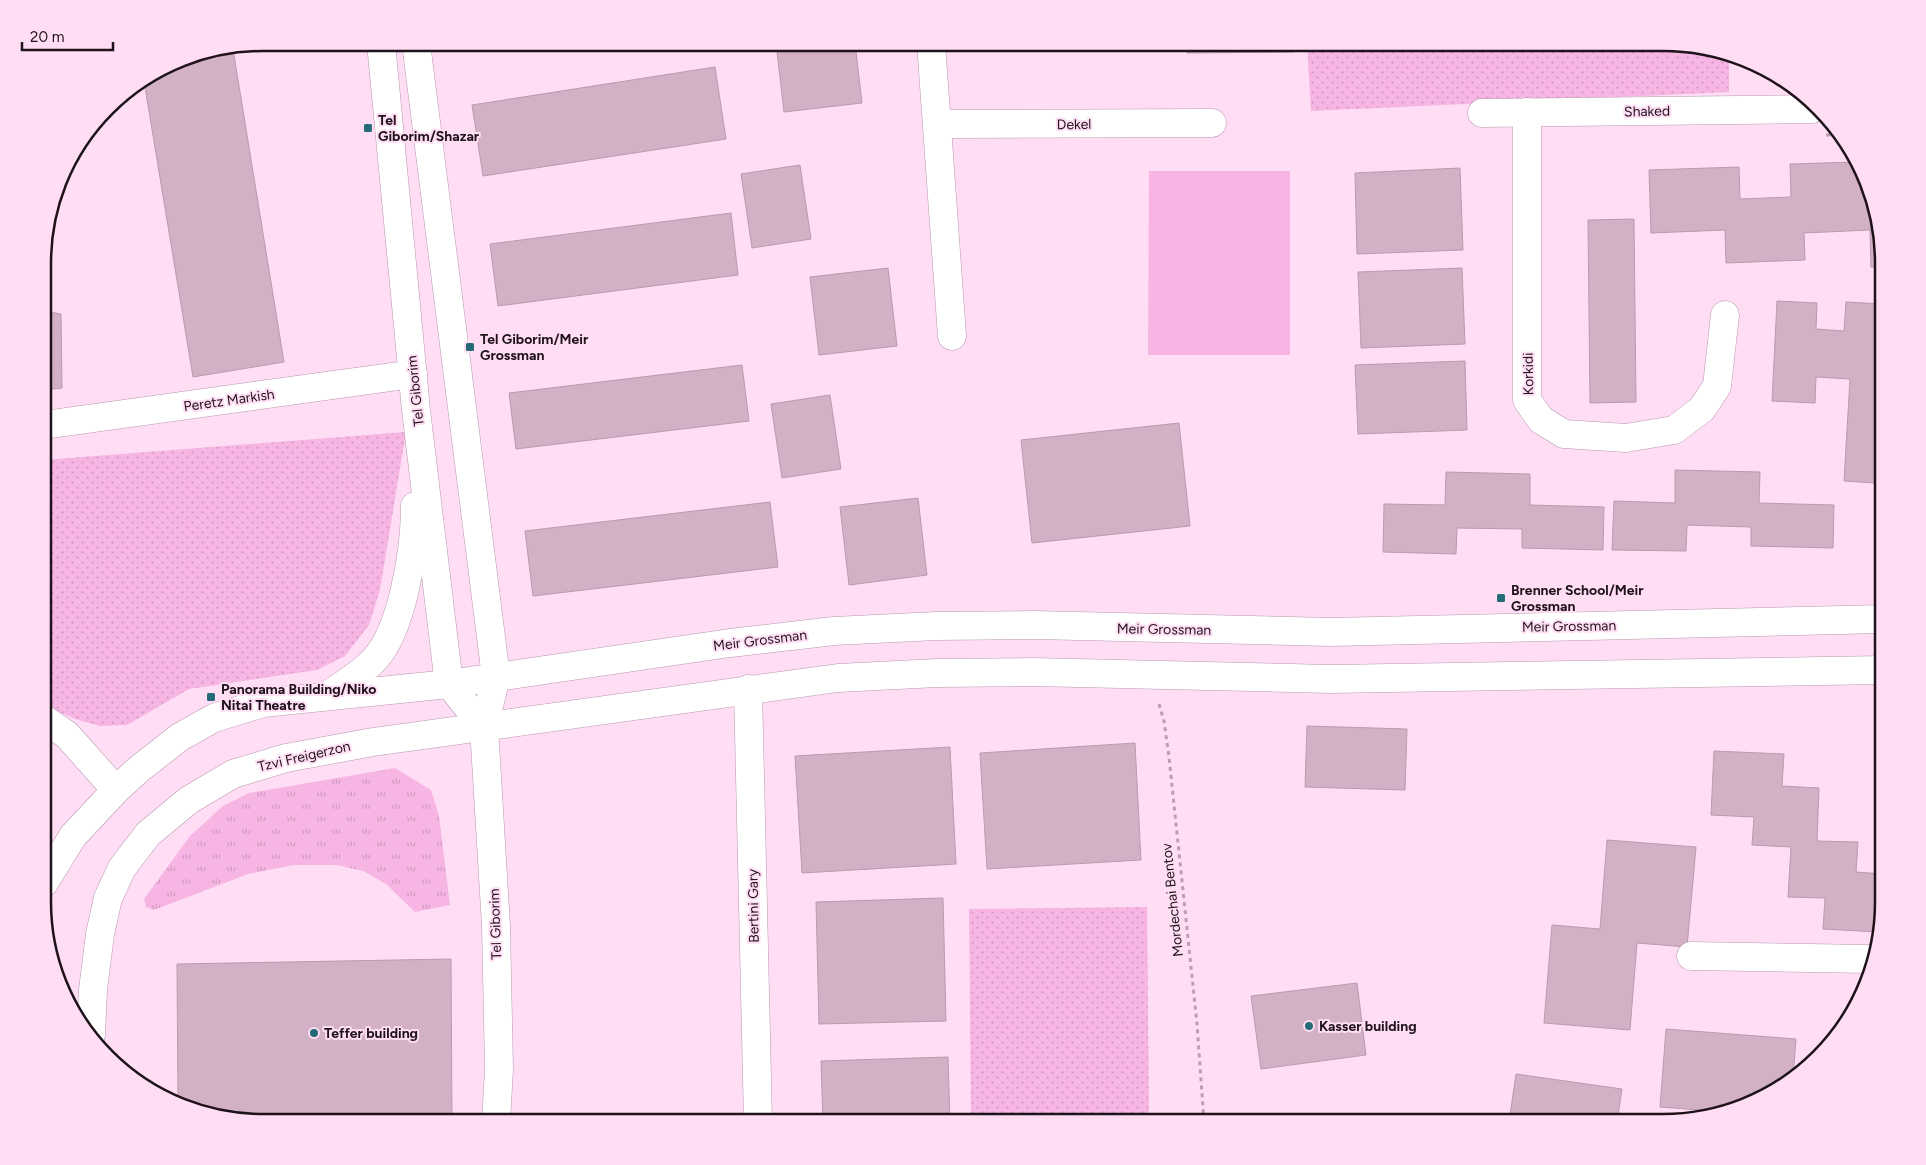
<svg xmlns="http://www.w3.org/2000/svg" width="1926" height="1165" font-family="Figtree,sans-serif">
  <defs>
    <pattern id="grass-tufts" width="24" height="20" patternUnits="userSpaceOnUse" patternTransform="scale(1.25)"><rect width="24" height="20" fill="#f6b5e3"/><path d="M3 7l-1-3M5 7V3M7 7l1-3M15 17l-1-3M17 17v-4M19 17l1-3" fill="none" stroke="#d29bc2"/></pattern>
    <pattern id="park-dots" width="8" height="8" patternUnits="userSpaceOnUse" patternTransform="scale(1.25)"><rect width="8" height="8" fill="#f6b5e3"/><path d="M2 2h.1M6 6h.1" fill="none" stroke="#d29bc2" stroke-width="1.8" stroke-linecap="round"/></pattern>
  </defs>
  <rect width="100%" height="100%" fill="#ffddf4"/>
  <path fill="url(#grass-tufts)" d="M395 768 431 790 439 816 450 905 415 912 386 884 363 871 337 865H294L248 874 154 910 146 907 144 899 190 836 223 806 249 793Z"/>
  <g fill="url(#park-dots)">
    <path d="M1307 43H1663L1720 50 1729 54V92L1311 111Z"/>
    <path d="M406 432 380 590 369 625 345 656 317 670 189 689 127 725 100 726 75 719 44 705V460Z"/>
    <path d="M1147 907 1149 1122H971L969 909Z"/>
  </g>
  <g fill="#f6b5e3">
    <path d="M1570 43H1663L1707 48V51Z"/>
    <path d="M1149 171H1290V355H1148Z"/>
  </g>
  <g fill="#d2b1c7" stroke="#ba9ab0">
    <path d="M776 43H855L862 103 784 112Z"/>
    <path d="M1187 43H1294V52L1187 53Z"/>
    <path d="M233 49 284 362 193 377 144 81 179 59Z"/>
    <path d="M715 67 726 139 483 176 472 105Z"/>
    <path d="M1857 162 1872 193 1883 249V267H1871L1870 230 1804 233 1805 260 1726 263 1725 230 1651 233 1649 170 1739 167 1740 199 1791 197 1790 164Z"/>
    <path d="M800 165 811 239 752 248 741 174Z"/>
    <path d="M1460 168 1463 250 1357 254 1355 173Z"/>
    <path d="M731 213 738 275 498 306 490 244Z"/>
    <path d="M1634 219 1636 402 1590 403 1588 220Z"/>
    <path d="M888 268 897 346 819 355 810 277Z"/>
    <path d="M1462 268 1465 344 1361 348 1358 272Z"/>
    <path d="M1777 301 1817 303 1816 329 1844 331 1846 302 1883 304V450L1878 449 1876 483 1844 481 1850 379 1816 377 1815 403 1772 401Z"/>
    <path d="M44 311 61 314 62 388 44 390Z"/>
    <path d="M1465 361 1467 430 1358 434 1355 365Z"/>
    <path d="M742 365 749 421 516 449 509 393Z"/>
    <path d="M830 395 841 469 782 478 771 404Z"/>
    <path d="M1179 423 1190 526 1032 543 1021 440Z"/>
    <path d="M1675 470 1760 472 1759 503 1834 505 1833 548 1751 546V527L1687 525 1686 551 1612 550 1614 501 1675 503Z"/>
    <path d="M1446 472 1530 474V505L1604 507 1603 550 1522 548V529L1457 528 1456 554 1383 552 1384 504 1445 505Z"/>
    <path d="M918 498 927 575 849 585 840 507Z"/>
    <path d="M770 502 778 567 533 596 525 531Z"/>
    <path d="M1307 726 1407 729 1405 790 1305 787Z"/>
    <path d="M1135 743 1141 860 987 869 980 753Z"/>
    <path d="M950 747 956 864 802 873 795 756Z"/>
    <path d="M1714 751 1784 754 1782 786 1819 788 1817 841 1858 842 1856 872 1883 874V915L1878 932 1823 929 1825 898 1788 897 1791 847 1752 845 1754 817 1711 815Z"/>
    <path d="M1607 840 1696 847 1687 947 1637 943 1630 1030 1544 1023 1552 925 1600 929Z"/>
    <path d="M943 898 946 1021 819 1024 816 902Z"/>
    <path d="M451 959 452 1122H263L206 1115 178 1103 177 964Z"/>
    <path d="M1357 983 1366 1055 1261 1069 1251 996Z"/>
    <path d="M1666 1029 1796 1039 1793 1078 1773 1093 1712 1111 1660 1107Z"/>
    <path d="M948 1057 950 1122H823L821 1061Z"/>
    <path d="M1516 1074 1622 1089 1617 1122H1509Z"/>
  </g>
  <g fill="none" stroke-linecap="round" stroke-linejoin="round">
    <defs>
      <g id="minor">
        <path d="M381 43 416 410 449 684 484 727"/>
        <path d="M416 43 496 677 484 727 496 926 499 1069 496 1122"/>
        <path d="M931 43 952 336"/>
        <path d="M1527 112V400L1541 420 1564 434 1626 438 1674 430 1702 409 1717 386 1725 315"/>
        <path d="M1482 113 1812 109"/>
        <path d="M937 124 1212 123"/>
        <path d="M44 425 413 374"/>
        <path d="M748 689 758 1122"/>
        <path d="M328 695C344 684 361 674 374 660 403 630 415 547 415 506"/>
        <path d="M44 719 67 735 116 790"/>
        <path d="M44 883 73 836 116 790 139 769 180 737 214 718 263 703 449 684 730 643 834 631 936 626 1034 625 1331 632 1883 619"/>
        <path d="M1691 956 1870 959"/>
        <path d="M91 1035 93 990 100 934 108 898 122 868 148 834 189 800 233 774 286 758 373 742 838 678 937 673 1033 672 1331 679 1883 670"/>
      </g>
    </defs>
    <use href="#minor" stroke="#b898ae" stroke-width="29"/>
    <g stroke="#ba9fb1" stroke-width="3" stroke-dasharray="4 4" stroke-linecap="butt">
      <path d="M1826 135H1840"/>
      <path d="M1159 704 1164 721 1169 757 1197 1024 1204 1122"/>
    </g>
    <use href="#minor" stroke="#fff" stroke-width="28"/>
  </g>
  <g fill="#236c77" stroke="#ffddf4" stroke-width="2">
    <rect x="363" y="123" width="10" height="10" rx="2.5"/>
    <rect x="465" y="342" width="10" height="10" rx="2.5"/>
    <rect x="1496" y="593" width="10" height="10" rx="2.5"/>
    <rect x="206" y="692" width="10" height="10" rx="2.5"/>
    <circle cx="1309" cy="1026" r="5"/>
    <circle cx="314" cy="1033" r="5"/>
  </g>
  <g text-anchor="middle" stroke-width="4" stroke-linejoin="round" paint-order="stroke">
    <g font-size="14" fill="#1f131b" stroke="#ffddf4">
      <text transform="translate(1647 111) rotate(-1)" y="5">Shaked</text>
      <text transform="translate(1074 124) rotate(-1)" y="5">Dekel</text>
      <text transform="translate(1528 374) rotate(-91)" y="5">Korkidi</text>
      <text transform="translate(415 391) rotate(-96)" y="5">Tel Giborim</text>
      <text transform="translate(229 400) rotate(-8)" y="5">Peretz Markish</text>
      <text transform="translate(1569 626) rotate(-1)" y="5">Meir Grossman</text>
      <text transform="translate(1164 629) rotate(1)" y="5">Meir Grossman</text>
      <text transform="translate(760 640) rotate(-7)" y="5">Meir Grossman</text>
      <text transform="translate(304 756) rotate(-13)" y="5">Tzvi Freigerzon</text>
      <text transform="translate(1172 900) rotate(-96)" y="5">Mordechai Bentov</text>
      <text transform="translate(753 906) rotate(-91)" y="5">Bertini Gary</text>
      <text transform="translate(495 924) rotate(-92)" y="5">Tel Giborim</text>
    </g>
    <g font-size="14" font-weight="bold" fill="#1f131b" stroke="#ffddf4" text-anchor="start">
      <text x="378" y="125">Tel<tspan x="378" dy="16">Giborim/Shazar</tspan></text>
      <text x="480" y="344">Tel Giborim/Meir<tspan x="480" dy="16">Grossman</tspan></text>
      <text x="1511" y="595">Brenner School/Meir<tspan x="1511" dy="16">Grossman</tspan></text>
      <text x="221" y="694">Panorama Building/Niko<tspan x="221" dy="16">Nitai Theatre</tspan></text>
      <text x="1319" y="1031">Kasser building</text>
      <text x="324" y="1038">Teffer building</text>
    </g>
  </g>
  <path d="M0 0H1926V1165H0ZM263 51H1663A212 212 0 0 1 1875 263V902A212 212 0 0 1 1663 1114H263A212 212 0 0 1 51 902V263A212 212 0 0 1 263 51Z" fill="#ffddf4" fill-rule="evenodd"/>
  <path fill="none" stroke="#1f131b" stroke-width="2.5" d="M263 51H1663A212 212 0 0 1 1875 263V902A212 212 0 0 1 1663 1114H263A212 212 0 0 1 51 902V263A212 212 0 0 1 263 51Z"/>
  <path d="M22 42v8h91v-8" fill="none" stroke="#1f131b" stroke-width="2.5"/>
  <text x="30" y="42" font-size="15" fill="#1f131b" stroke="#ffddf4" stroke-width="4" paint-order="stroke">20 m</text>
</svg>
